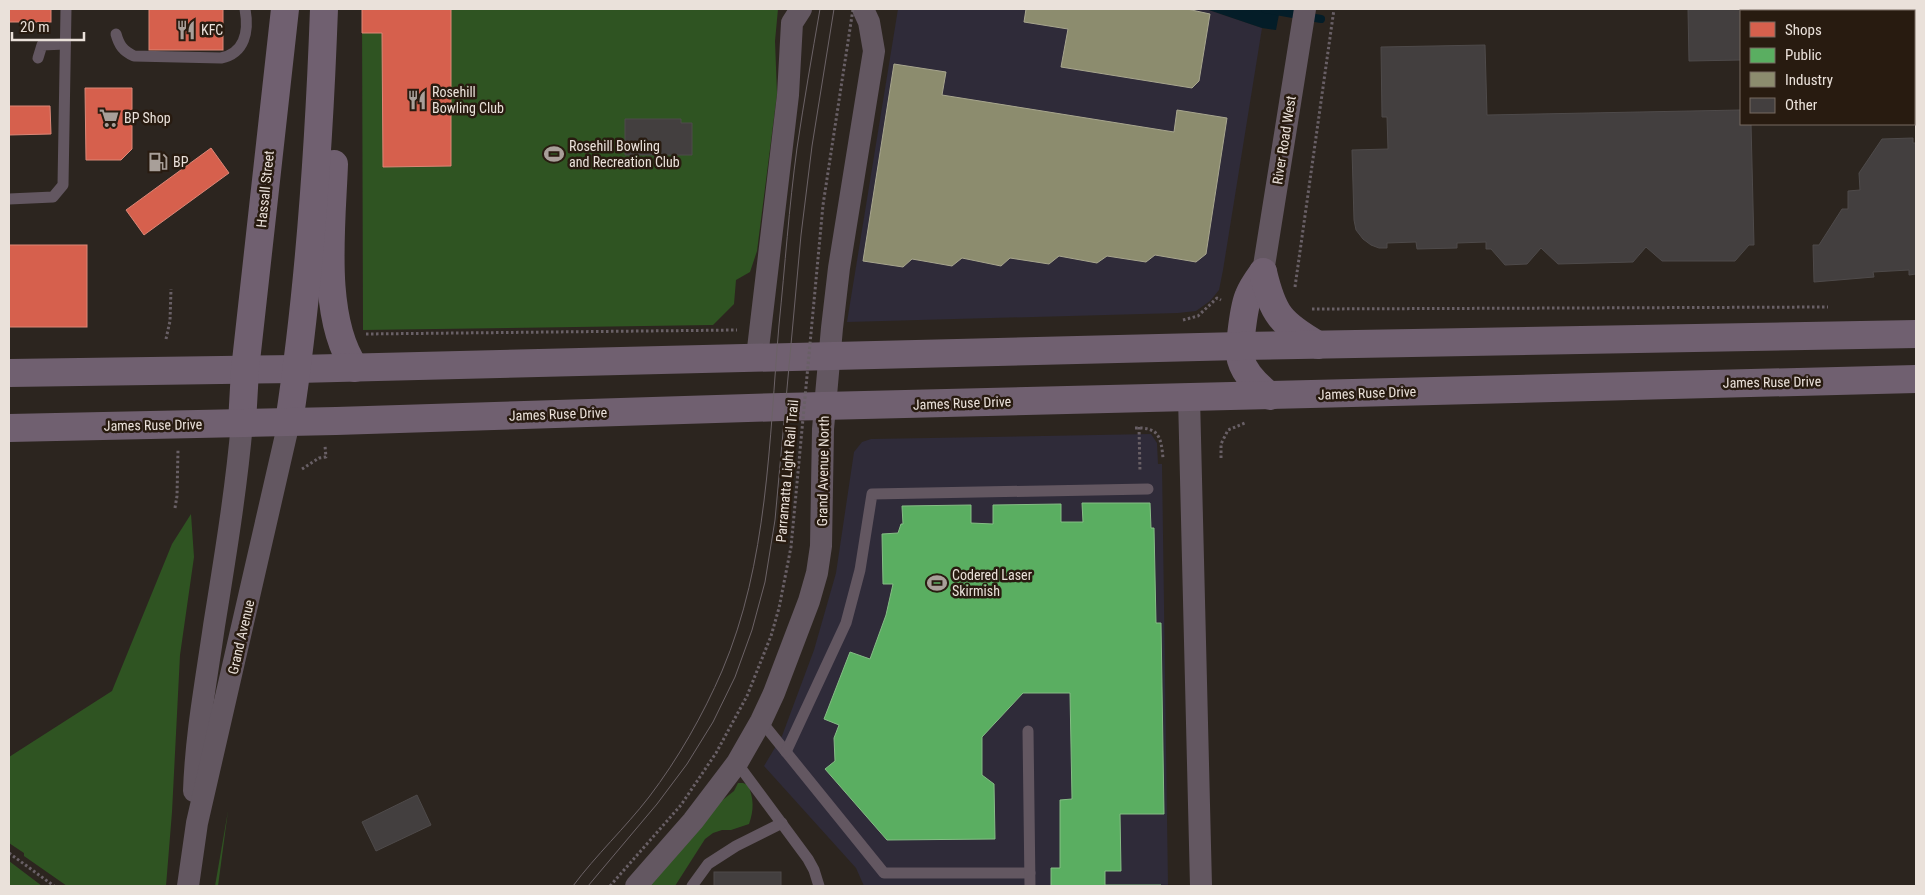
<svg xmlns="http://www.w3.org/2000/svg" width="1925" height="895" font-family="'Roboto Condensed',sans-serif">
  <rect width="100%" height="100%" fill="#2c251f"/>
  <g fill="#2f2b39">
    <path d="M898 9H1206L1262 28 1223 270 1219 290 1210 301 1196 311 1178 313 847 322Z"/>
    <path d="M1151 434 1157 443 1158 464H1162L1168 886H864L856 868 764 766 782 736 814 650 836 573 854 452 862 442 871 439Z"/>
  </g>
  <g fill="#2f5422">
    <path d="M362 9H778L775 41 777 94 757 251 750 272 736 280 734 304 713 325 363 330Z"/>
    <path d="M191 514 194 557 180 655 172 812 166 886H67L24 856V853L9 843V757L112 691 172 544Z"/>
    <path d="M738 783H743L748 785C754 799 754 810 749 824L731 830H722L713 833 705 839 675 886H646L705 814 734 791Z"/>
    <path d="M228 811 218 886H215Z"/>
    <path d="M9 861 42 886H43H9Z"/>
  </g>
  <path fill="#041d28" d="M1206 9H1280L1276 30 1262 28Z"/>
  <g fill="#d6604d" stroke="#dc8777">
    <rect x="9" y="9" width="42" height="13"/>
    <rect x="149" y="9" width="74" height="41"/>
    <path d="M362 9H451V166L383 167 382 33H362Z"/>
    <path d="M85 88H132V149L121 160H86Z"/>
    <path d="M9 106H50L51 134 9 135Z"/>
    <path d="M211 148 229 173 144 235 126 210Z"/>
    <rect x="9" y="245" width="78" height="82"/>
  </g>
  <path fill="#5aae61" stroke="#85bd85" d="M1082 503H1150L1151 528H1154L1156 623H1161L1164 814H1120L1121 871H1105V885H1161V886H1051V868H1060V800L1072 799 1070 693H1023L982 737V775L994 784 995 839 887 840 825 769 835 761 834 738 839 725 824 719 850 652 870 659 886 615 893 584H883L882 534 898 533 901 524H903L902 506 971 505V523L993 524V505L1061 504V522H1083Z"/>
  <g fill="#8c8c6e" stroke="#a8a68e">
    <path d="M1026 9H1187L1210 14 1199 81 1192 88 1061 67 1068 29 1024 22Z"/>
    <path d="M894 64 946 72 942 95 1174 132 1177 110 1227 118 1206 254 1196 262 1155 255 1146 262 1107 256 1097 263 1059 256 1049 264 1010 258 1001 266 962 258 952 266 912 259 903 267 863 261Z"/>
  </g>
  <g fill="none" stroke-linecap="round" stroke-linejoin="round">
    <path stroke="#041d28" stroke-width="8" d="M1265 9 1321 19"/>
  </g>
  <g fill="#433f3f" stroke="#4e4a4a">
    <path d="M1688 9H1885L1887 11H1741V60L1689 61Z"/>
    <path d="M1485 45 1487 115 1741 110V124H1751L1754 245H1749L1735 261H1662L1646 247 1633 262 1558 264 1541 248 1527 264 1505 265 1491 249H1486V242L1457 243V248L1417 249 1416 242 1387 243V248H1379L1371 245 1363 239 1356 230 1354 220 1352 150 1388 149 1387 117H1382L1381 47Z"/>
    <path d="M625 119H681V123H692V155H625Z"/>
    <path d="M1913 138V143H1916V274L1909 275V270L1873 272 1874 277 1814 282 1813 245H1819L1842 209H1848V191L1860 190 1859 173 1882 139Z"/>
    <path d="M417 795 431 825 376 851 362 822Z"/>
    <rect x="714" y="872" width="67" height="14"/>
  </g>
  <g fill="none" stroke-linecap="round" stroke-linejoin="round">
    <g stroke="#696066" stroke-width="3" stroke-dasharray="2.5 2.5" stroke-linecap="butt">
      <path d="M1295 287 1334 9"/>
      <path d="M1312 309 1828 307"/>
      <path d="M1183 320 1198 316 1217 298 1221 300"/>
      <path d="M366 334 737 330"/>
      <path d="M166 339 170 321 171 289"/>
      <path d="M1139 427 1140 472"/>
      <path d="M1135 428C1159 427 1161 437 1163 458"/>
      <path d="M1221 458V444L1228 430 1245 423"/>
      <path d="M302 469 319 458 326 457 325 446"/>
      <path d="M175 508 177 496 178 450"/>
      <path d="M9 853 54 886"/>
    </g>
    <g stroke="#635761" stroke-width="11">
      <path d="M116 34C119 45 123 51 134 56L221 58C245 53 249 31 245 9"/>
      <path d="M38 58 42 45 65 44"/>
      <path d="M9 199 53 197 63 185 66 9"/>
      <path d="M761 721 884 873H1030"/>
      <path d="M1028 731 1030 886"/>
      <path d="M786 752 846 623 860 570 872 494 1148 489"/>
      <path d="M737 763 808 859 814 870 819 886"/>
      <path d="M692 886 708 864 736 846 782 823"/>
    </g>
    <g stroke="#635761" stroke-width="22">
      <path d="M1263 272 1305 9"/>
      <path d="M757 357 788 95 792 23 801 9"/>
      <path d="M1189 397 1201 886"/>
      <path d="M194 791C196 734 206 682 214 626 225 558 236 491 242 423"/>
      <path d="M188 886 197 823 289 422"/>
      <path d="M636 886 693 821 737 763 761 721 774 693 809 601 817 573 821 546 823 429 832 328 839 268 874 51 869 22 863 9"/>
    </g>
    <g stroke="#706070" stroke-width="28">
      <path d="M334 164C332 224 320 317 355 368"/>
      <path d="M1263 272C1258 279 1252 287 1249 295 1244 305 1238 350 1241 360 1245 375 1259 387 1270 396"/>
      <path d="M1263 272C1273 314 1280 323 1318 345"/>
      <path d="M9 373 297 369 1240 346 1916 334"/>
      <path d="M289 422C310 285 319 147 324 9"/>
      <path d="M242 423 245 370 285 9"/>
      <path d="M9 428 336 421 782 407 1916 379"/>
    </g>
    <g stroke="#6b6266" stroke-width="1">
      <path d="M573 886C596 855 625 828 649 797 678 759 703 715 722 671 768 563 769 441 779 325 785 266 789 207 797 148 804 101 812 55 820 9"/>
      <path d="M588 886 657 804 687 764 713 722 735 677 752 630 765 582 775 520 801 235 812 146 834 9"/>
    </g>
    <path stroke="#696066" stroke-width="3" stroke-dasharray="2.5 2.5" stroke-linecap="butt" d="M610 886 681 805 716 753 747 696 771 636 779 608 791 547 823 205 853 9"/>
  </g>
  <defs>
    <symbol id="restaurant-bare" viewBox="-9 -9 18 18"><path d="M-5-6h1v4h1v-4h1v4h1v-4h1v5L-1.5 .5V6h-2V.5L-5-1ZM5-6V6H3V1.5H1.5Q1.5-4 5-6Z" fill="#a89f99" stroke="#281b10" stroke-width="2.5" paint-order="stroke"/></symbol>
    <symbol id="supermarket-bare" viewBox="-9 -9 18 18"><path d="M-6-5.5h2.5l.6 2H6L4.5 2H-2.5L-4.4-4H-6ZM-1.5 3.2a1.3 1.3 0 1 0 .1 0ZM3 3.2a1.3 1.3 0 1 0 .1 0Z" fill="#a89f99" stroke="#281b10" stroke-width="2.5" paint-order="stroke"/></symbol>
    <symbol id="stadium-bare" viewBox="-9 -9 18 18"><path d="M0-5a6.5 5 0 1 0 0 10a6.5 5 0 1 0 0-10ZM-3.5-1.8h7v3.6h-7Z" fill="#a89f99" stroke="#281b10" stroke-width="2.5" paint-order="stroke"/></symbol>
    <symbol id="fuel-bare" viewBox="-9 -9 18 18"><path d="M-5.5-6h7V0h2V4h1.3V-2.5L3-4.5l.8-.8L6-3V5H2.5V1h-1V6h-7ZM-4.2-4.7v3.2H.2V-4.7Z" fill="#a89f99" stroke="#281b10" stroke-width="2.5" paint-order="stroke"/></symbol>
  </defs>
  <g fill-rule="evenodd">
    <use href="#restaurant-bare" x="172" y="16" width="28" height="28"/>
    <use href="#restaurant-bare" x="403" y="86" width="28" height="28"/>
    <use href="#supermarket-bare" x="95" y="104" width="28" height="28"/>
    <use href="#stadium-bare" x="540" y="140" width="28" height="28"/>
    <use href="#fuel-bare" x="144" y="148" width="28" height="28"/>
    <use href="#stadium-bare" x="923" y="569" width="28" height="28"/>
  </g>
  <g text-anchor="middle" stroke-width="5" stroke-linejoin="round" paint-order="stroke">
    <g font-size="14" fill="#eae1da" stroke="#281b10" text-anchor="start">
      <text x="201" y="35">KFC</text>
      <text x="432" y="97">Rosehill<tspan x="432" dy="16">Bowling Club</tspan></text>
      <text x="124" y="123">BP Shop</text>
      <text x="569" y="151">Rosehill Bowling<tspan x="569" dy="16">and Recreation Club</tspan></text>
      <text x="173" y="167">BP</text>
      <text x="952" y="580">Codered Laser<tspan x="952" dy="16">Skirmish</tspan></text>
    </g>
    <g font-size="14" fill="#eae1da" stroke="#281b10">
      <text transform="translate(1284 140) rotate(-81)" y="5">River Road West</text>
      <text transform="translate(265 189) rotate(-84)" y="5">Hassall Street</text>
      <text transform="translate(1772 382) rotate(-1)" y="5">James Ruse Drive</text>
      <text transform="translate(1367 393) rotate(-2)" y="5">James Ruse Drive</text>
      <text transform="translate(962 403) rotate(-2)" y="5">James Ruse Drive</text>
      <text transform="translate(558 414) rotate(-2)" y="5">James Ruse Drive</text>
      <text transform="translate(153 425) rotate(-1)" y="5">James Ruse Drive</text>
      <text transform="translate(787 471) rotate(-85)" y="5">Parramatta Light Rail Trail</text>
      <text transform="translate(823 471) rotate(-89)" y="5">Grand Avenue North</text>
      <text transform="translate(241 637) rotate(-77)" y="5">Grand Avenue</text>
    </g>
  </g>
  <rect width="1925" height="895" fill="none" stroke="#eae1da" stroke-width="20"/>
  <rect x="1740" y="10" width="175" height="115" fill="#281b10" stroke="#766a61"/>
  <rect x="1750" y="22" width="25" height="15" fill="#d6604d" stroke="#766a61"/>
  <text x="1785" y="35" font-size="15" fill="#eae1da">Shops</text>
  <rect x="1750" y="48" width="25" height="15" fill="#5aae61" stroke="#766a61"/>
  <text x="1785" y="60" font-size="15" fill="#eae1da">Public</text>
  <rect x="1750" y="72" width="25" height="15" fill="#8c8c6e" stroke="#766a61"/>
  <text x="1785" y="85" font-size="15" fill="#eae1da">Industry</text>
  <rect x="1750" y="98" width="25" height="15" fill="#433f3f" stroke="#766a61"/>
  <text x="1785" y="110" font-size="15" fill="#eae1da">Other</text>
  <path d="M12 32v8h72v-8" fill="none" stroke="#eae1da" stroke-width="2.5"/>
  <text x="20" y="32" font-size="15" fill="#eae1da" stroke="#281b10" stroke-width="4" paint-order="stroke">20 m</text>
</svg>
